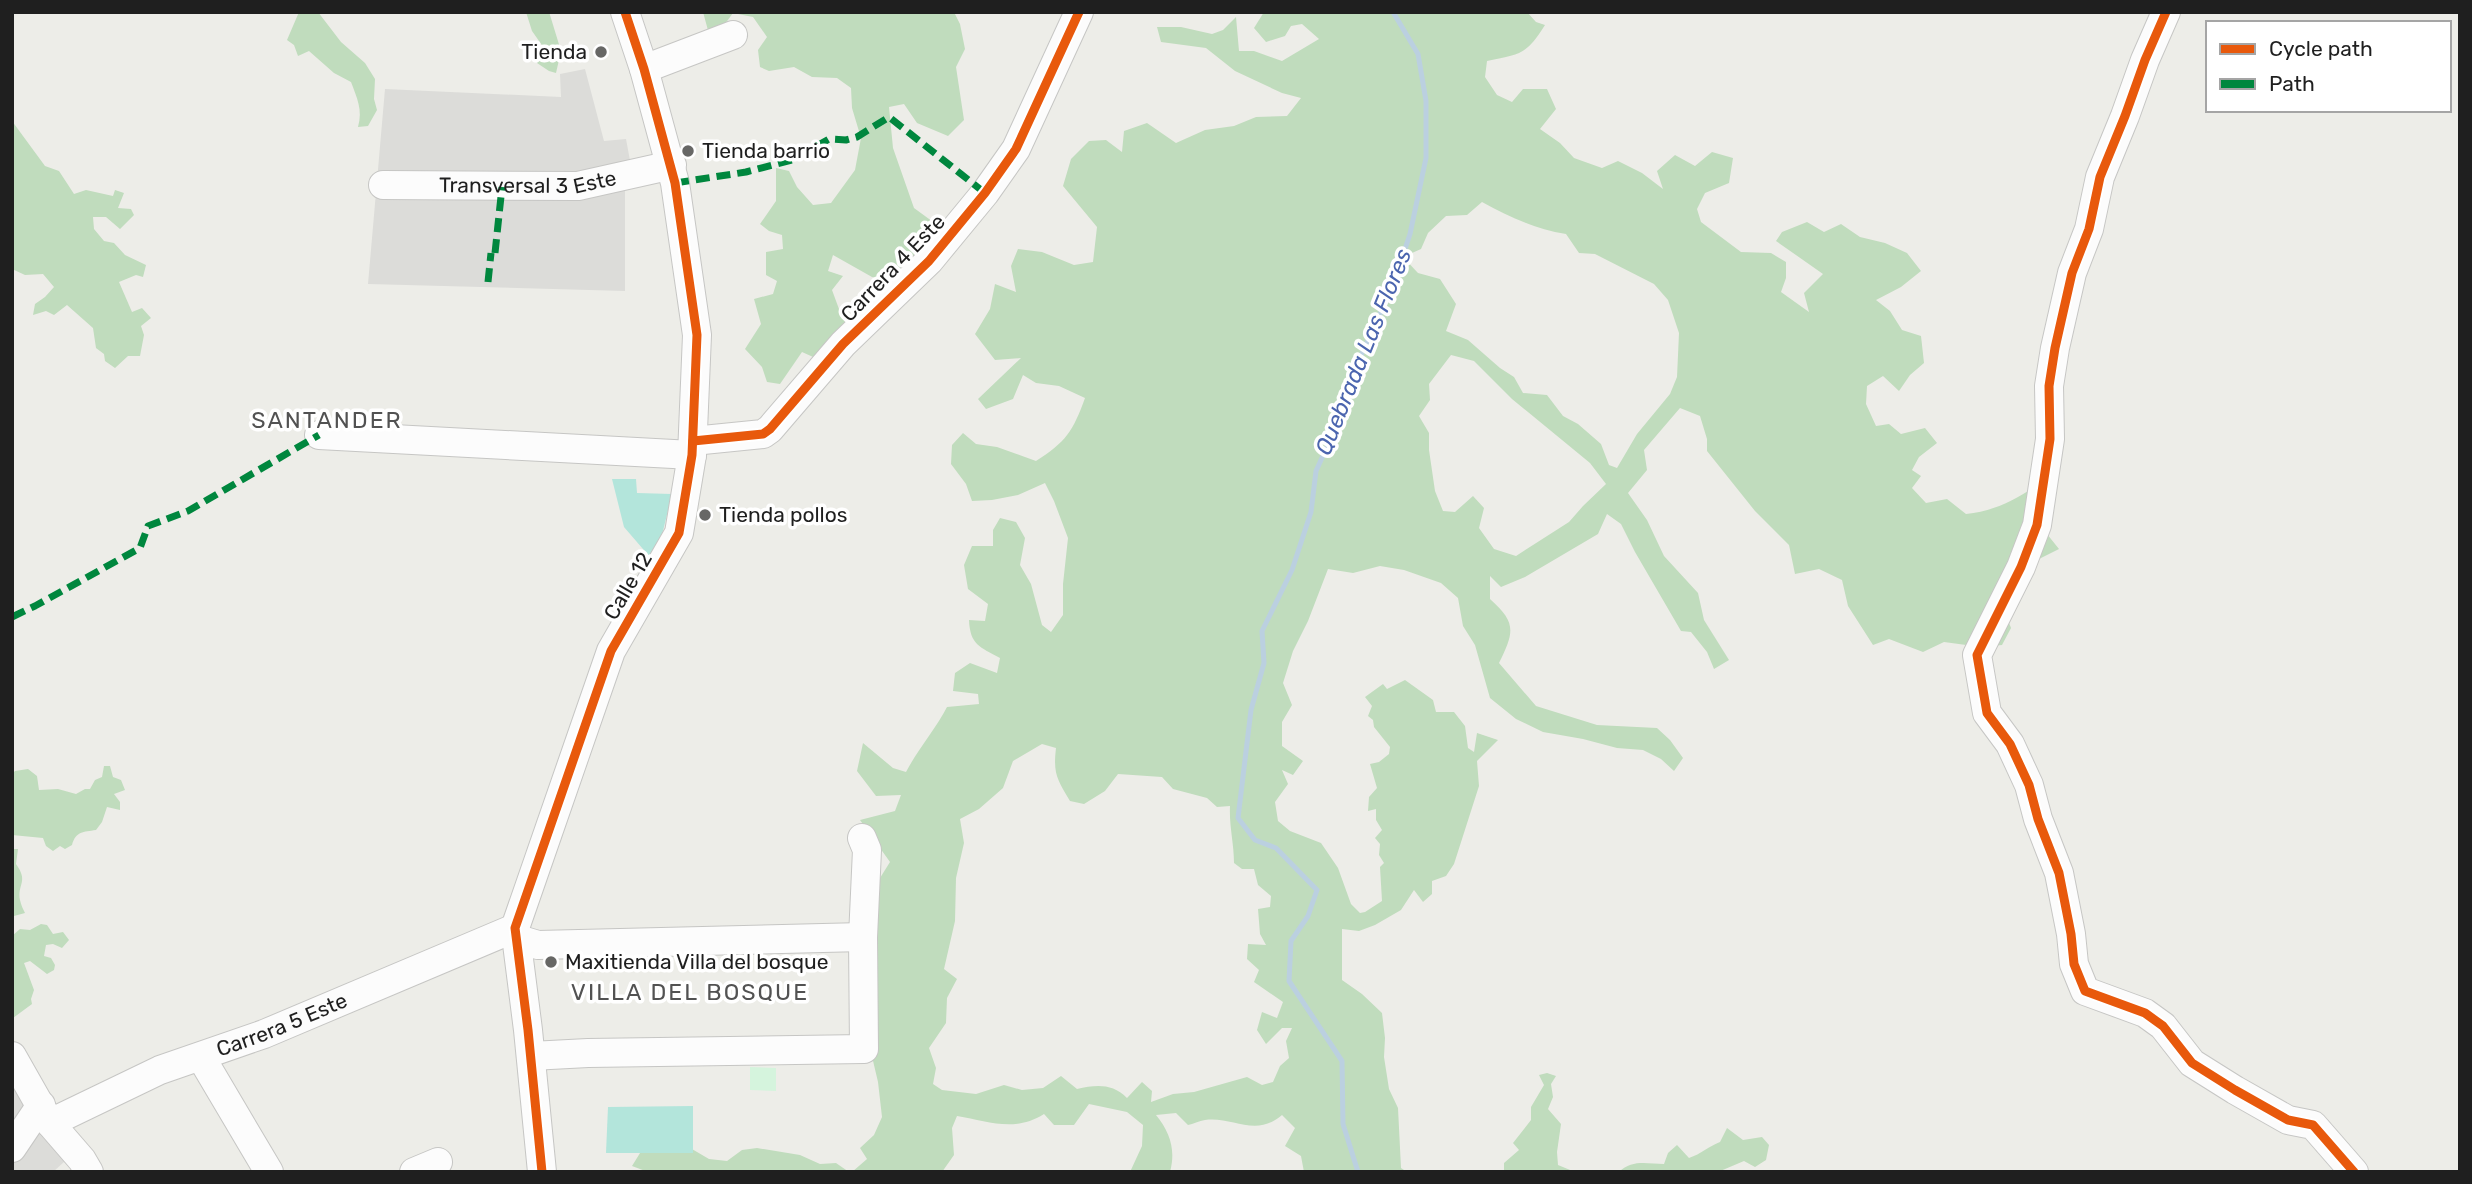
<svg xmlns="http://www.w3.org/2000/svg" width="2472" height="1184" font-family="Rubik,sans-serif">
  <rect width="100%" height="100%" fill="#edede8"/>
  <g fill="#dcdcd9">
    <path d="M585 69 604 141 626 139 631 166 625 169V291L368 284 385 89 561 97 560 74Z"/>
    <path d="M12 1074 65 1161 53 1172H12Z"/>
  </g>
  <g fill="#c0dcbd" fill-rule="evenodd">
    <path d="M299 12H318L341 42 365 63 375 79 374 99 377 110 368 126 358 127C363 110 357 98 351 82L334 73 309 51 298 56 294 45 287 40Z"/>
    <path d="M526 12H549L550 15 561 51 556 73 549 71 537 63 544 48 532 31Z"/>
    <path d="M703 12H954L960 24 965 49 956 67 964 120 948 136 917 123 904 104 889 107 893 148 914 208 940 227 931 243 905 263 893 281 872 277 833 255 828 271 843 276 832 290 839 309 856 327 822 361 802 352 780 384 767 382 762 367 745 349 761 324 754 299 773 294 777 281 766 275V252L783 249 782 235 769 231 760 224 776 201V168L789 171 797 187 813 205 831 203 855 170 861 138 852 108 851 88 837 78 812 77 794 67 769 71 760 67 758 50 767 37 753 17 733 13 722 28 709 34Z"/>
    <path d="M1264 12H1527L1536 22 1545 25C1526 55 1521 54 1487 61L1485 77 1497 95 1512 102 1523 89H1547L1556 109 1540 129 1560 143 1574 158 1602 168 1618 161 1642 173 1663 189 1657 171 1675 155 1695 166 1712 152 1733 158 1729 183 1705 193 1697 209 1701 222 1741 252 1771 253 1786 262V278L1781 292 1809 312 1804 293 1823 274 1776 241 1782 232 1807 222 1824 232 1841 224 1860 237 1885 243 1907 253 1921 271 1901 287 1876 300 1890 311 1902 330 1921 336 1924 363 1910 375 1899 391 1883 376 1867 386 1866 404 1876 426 1889 424 1901 434 1925 428 1937 443 1919 457 1912 470 1921 476 1912 488 1926 503 1947 499 1966 514C1994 511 2013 501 2036 486L2047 534 2059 549 2031 563 2004 610 2011 628 2002 645 1981 647 1944 642 1923 652 1889 639 1873 645 1848 606 1842 580 1819 569 1795 574 1789 545 1755 511 1707 451V439L1700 416 1680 408 1644 450 1647 470 1628 493 1647 520 1664 556 1698 593 1704 620 1729 660 1714 669 1707 652 1691 632 1681 631 1635 552 1621 524 1607 514 1598 534 1525 577 1501 587 1490 576V599C1517 623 1514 632 1499 663L1536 706 1597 725 1657 728 1670 740 1683 758 1674 771 1661 759 1643 750 1617 748 1583 739 1543 732 1516 719 1490 698 1475 645 1463 626 1458 598 1441 583 1404 570 1380 566 1353 573 1328 569 1308 621 1293 651 1283 683 1292 705 1282 722V746L1303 761 1293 775 1282 770 1288 784 1275 802 1278 821 1290 831 1321 843 1338 868 1351 904 1360 913 1365 912 1382 901 1380 867 1384 863 1379 855 1380 844 1375 838 1382 830 1376 820V809L1368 811 1369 797 1377 788 1370 764 1379 762 1389 754 1390 747 1374 727 1373 720 1368 716 1372 706 1365 697 1383 684 1387 689 1405 680 1433 700 1436 712H1454L1465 726 1468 748 1474 752 1477 733 1498 740 1477 761 1479 786 1454 864 1446 876 1432 881V894L1423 902 1414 890 1401 910 1375 925 1359 931 1342 929V980L1362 994 1382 1013 1385 1038 1384 1057 1389 1089 1398 1108 1401 1168 1407 1172H1304L1301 1156 1285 1146 1295 1128 1282 1115C1256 1138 1232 1116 1205 1120 1199 1121 1193 1124 1188 1125L1176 1113 1156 1115C1170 1132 1176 1150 1170 1172H1130L1142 1146 1143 1125 1127 1112 1089 1104 1074 1125H1054L1044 1114C1014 1133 988 1121 957 1116L952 1128 954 1155 942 1172H852L867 1159 860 1148 874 1135 882 1117 878 1082 870 1048 868 964 878 943 874 922 880 878 890 862 860 820 895 811 901 795 876 796 857 771 863 743 893 768 906 772C918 749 935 730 947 707L979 704 978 694 953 691 955 673 970 663 997 673 1000 658C980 647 970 645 969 620L985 621 988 604 968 589 964 565 972 546H993V530L1000 518 1016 522 1025 538 1020 565 1031 584 1042 625 1051 632 1063 615V584L1068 538 1054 501 1045 483 1018 495 992 500 972 501 966 484 951 464 952 445 963 433 976 444 997 447 1036 461C1066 442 1073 431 1085 398L1059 386 1036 383 1023 375 1013 399 986 409 978 399 1021 358 995 360 975 334 990 309 995 284 1016 292 1011 266 1018 249 1042 252 1074 265 1093 262 1097 227 1063 186 1071 159 1089 141 1106 140 1122 152 1124 131 1147 123 1176 143 1205 130 1234 126 1256 117 1287 116 1301 98 1282 93 1235 71 1206 48 1161 42 1157 27H1181L1212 34 1223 30 1236 17 1239 51H1254L1282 61 1319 39 1302 24 1291 26 1285 36 1266 42 1254 28ZM1482 202C1510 217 1535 229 1566 234L1579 253 1595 254 1654 284 1668 300 1679 333 1677 377 1670 394 1637 434 1617 468 1609 465 1601 444 1578 424 1563 416 1547 395 1523 393 1514 377 1500 368 1468 340 1446 331 1456 304 1440 279 1418 273 1403 257 1421 249 1428 233 1446 216 1467 215ZM1451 355 1474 361 1512 399 1590 463 1606 484 1583 506 1569 522 1516 556 1494 549 1479 528 1484 508 1473 496 1455 512 1443 511 1435 491 1429 450V433L1419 416 1430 400 1429 384ZM1042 744 1056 748C1053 774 1057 779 1070 801L1084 804 1105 791 1118 774 1162 777 1173 789 1207 798 1217 807 1230 806C1229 826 1234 843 1234 863L1242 869H1254L1258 885 1271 896 1270 907 1258 909 1260 934 1266 945 1248 944 1247 959 1259 970 1254 982 1283 1002 1277 1018 1262 1012 1257 1030 1266 1044 1282 1028H1292L1286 1041 1289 1058 1280 1066 1273 1082 1262 1085 1247 1077 1194 1092 1173 1094 1151 1102 1152 1091 1142 1082 1127 1098C1112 1083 1096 1085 1077 1089L1061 1076 1043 1088 1022 1090 1004 1085 976 1094 942 1090 933 1084 936 1068 929 1048 946 1023 947 998 957 979 944 969 955 921 956 878 964 843 960 819 979 809 1003 788 1013 761Z"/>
    <path d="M12 121 45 166 59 171 74 194 86 190 113 196 115 190 124 193 118 208 131 209 134 215 120 229 106 217H93L94 229 104 241 114 243 125 255 146 265 143 277 136 275 119 282 132 312 142 308 151 318 141 326 144 335 140 356H128L115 368 105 361 104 354 96 348 93 328 67 305 54 315 46 311 33 315 35 304 45 297 54 287 43 274 25 275 12 269Z"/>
    <path d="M104 766H110L113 777 121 780 125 790 114 794 120 802V810L107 807 102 822 96 830C83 832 76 831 72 845L65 849 60 846 53 851 46 846 43 838 12 835V774L15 771 28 769 37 776 39 790 58 789 76 794 85 789H90L95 780 102 777Z"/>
    <path d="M12 849H18L16 864C29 882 17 884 20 900 21 905 23 909 25 913L14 916 12 914Z"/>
    <path d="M41 924 47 925 53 934 63 932 69 940 62 948 53 944 46 945 44 956 51 958 55 965 54 970 47 974 30 961 24 963 34 990 31 999 32 1004 13 1018 12 936 20 929 30 930Z"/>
    <path d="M1547 1073 1556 1076 1551 1084 1553 1097 1548 1109 1561 1124 1557 1152 1558 1165 1575 1172H1504V1163L1519 1150 1513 1143 1531 1120V1107L1544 1085 1539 1075Z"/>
    <path d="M1727 1128 1743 1140 1762 1137 1769 1145 1766 1160 1755 1167 1744 1161 1718 1172H1619C1632 1159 1648 1164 1664 1164L1668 1153 1677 1145 1689 1158C1701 1154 1709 1146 1720 1142Z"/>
    <path d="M680 1142 709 1159 727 1161 742 1150 757 1148 800 1155 820 1164 836 1163 849 1172H648L632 1166 645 1145Z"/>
  </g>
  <path fill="#d5f4dd" d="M750 1067 776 1068V1091L750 1090Z"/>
  <g fill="#b3e5db">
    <path d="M612 479H636L637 493 672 494 662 535 649 556 624 527Z"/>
    <path d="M693 1106V1153H606L608 1107Z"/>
  </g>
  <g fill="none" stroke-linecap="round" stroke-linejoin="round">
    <path stroke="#bbd0e0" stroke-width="5" d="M1358 1172 1343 1124 1342 1061 1289 981 1291 941 1308 916 1317 890 1276 848 1255 840 1238 818 1251 710 1264 663 1262 631 1292 570 1311 512 1316 471 1343 412 1346 388 1392 288 1410 234 1426 158V101L1418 54 1393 12"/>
    <defs>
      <g id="minor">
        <path d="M2166 12 2145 60 2125 116 2100 177 2089 229 2072 273 2055 348 2049 386 2050 439 2037 525 2021 567 1977 655 1987 713 2010 744 2029 785 2038 819 2059 873 2071 934 2074 964 2085 991 2145 1013 2163 1026 2192 1063 2235 1090 2288 1120 2313 1125 2354 1172"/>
        <path d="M644 69 733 35"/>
        <path id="s1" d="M383 185 578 186 672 165"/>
        <path d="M319 435 692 455"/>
        <path d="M693 441 763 434 770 429 843 344 929 261 985 193 1016 149 1079 12"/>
        <path d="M518 939 538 945 863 937"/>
        <path d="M12 1056 50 1123 82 1160 89 1172"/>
        <path d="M531 1056 588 1053 864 1049 863 937 867 850 862 838"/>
        <path d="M201 1057 269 1172"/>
        <path id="s2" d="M50 1123 160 1070 264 1034 515 928"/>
        <path d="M12 1148 41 1105"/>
        <path d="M414 1172 438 1162"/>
        <path d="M542 1172 528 1030 515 928 611 651 679 533 692 455 697 335 675 183 644 69 625 12"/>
      </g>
    </defs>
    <use href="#minor" stroke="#c6c6c4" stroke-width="30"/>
    <use href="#minor" stroke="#fcfcfc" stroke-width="28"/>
    <g stroke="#00873e" stroke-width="7" stroke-dasharray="14 7" stroke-linecap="butt">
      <path d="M675 183 746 172 792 160 829 139 846 140 857 137 889 117 985 193"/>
      <path d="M495 253 502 187"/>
      <path d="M488 282 491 253"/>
      <path d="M12 617 35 606 140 548 148 526 188 511 319 435"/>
    </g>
    <defs>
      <g id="cycleway">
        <path d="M2166 12 2145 60 2125 116 2100 177 2089 229 2072 273 2055 348 2049 386 2050 439 2037 525 2021 567 1977 655 1987 713 2010 744 2029 785 2038 819 2059 873 2071 934 2074 964 2085 991 2145 1013 2163 1026 2192 1063 2235 1090 2288 1120 2313 1125 2354 1172"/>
        <path d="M693 441 763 434 770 429 843 344 929 261 985 193 1016 149 1079 12"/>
        <path d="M542 1172 528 1030 515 928 611 651 679 533 692 455 697 335 675 183 644 69 625 12"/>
      </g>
    </defs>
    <use href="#cycleway" stroke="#fff" stroke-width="13"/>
    <use href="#cycleway" stroke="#e8590c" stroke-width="9"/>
  </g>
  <g fill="#676765" stroke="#fff" stroke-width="2.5">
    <circle cx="601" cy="52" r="7"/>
    <circle cx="688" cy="151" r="7"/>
    <circle cx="705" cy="515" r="7"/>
    <circle cx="551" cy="962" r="7"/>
  </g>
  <g text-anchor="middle" stroke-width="7" stroke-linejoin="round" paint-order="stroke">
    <g font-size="21" fill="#1f1f1f" stroke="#fff" text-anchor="start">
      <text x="587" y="59" text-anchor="end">Tienda</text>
      <text x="702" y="158">Tienda barrio</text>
      <text x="719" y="522">Tienda pollos</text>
      <text x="565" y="969">Maxitienda Villa del bosque</text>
    </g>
    <g font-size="21" fill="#1f1f1f" stroke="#fff">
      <text dy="7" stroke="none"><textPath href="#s1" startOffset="145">Transversal 3 Este</textPath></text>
      <text transform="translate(893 268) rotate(-46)" y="7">Carrera 4 Este</text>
      <text transform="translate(628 586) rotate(-60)" y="7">Calle 12</text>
      <text dy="7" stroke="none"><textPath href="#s2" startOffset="252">Carrera 5 Este</textPath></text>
    </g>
    <g font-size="23" font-style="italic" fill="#4b65af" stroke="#fff">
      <text transform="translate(1363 352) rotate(-68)" y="8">Quebrada Las Flores</text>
    </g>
    <g font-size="23" letter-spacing="2" fill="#525252" stroke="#fff">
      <text x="327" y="428">SANTANDER</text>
      <text x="690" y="1000">VILLA DEL BOSQUE</text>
    </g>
  </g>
  <rect width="2472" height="1184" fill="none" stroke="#1f1f1f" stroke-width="28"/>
  <rect x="2206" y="21" width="245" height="91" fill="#ffffff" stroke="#a5a5a5" stroke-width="2"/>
  <rect x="2220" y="44" width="35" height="10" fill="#e8590c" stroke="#a5a5a5" stroke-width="2"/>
  <text x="2269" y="56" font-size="21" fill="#1f1f1f">Cycle path</text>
  <rect x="2220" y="79" width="35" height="10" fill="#00873e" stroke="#a5a5a5" stroke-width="2"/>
  <text x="2269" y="91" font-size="21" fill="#1f1f1f">Path</text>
</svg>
